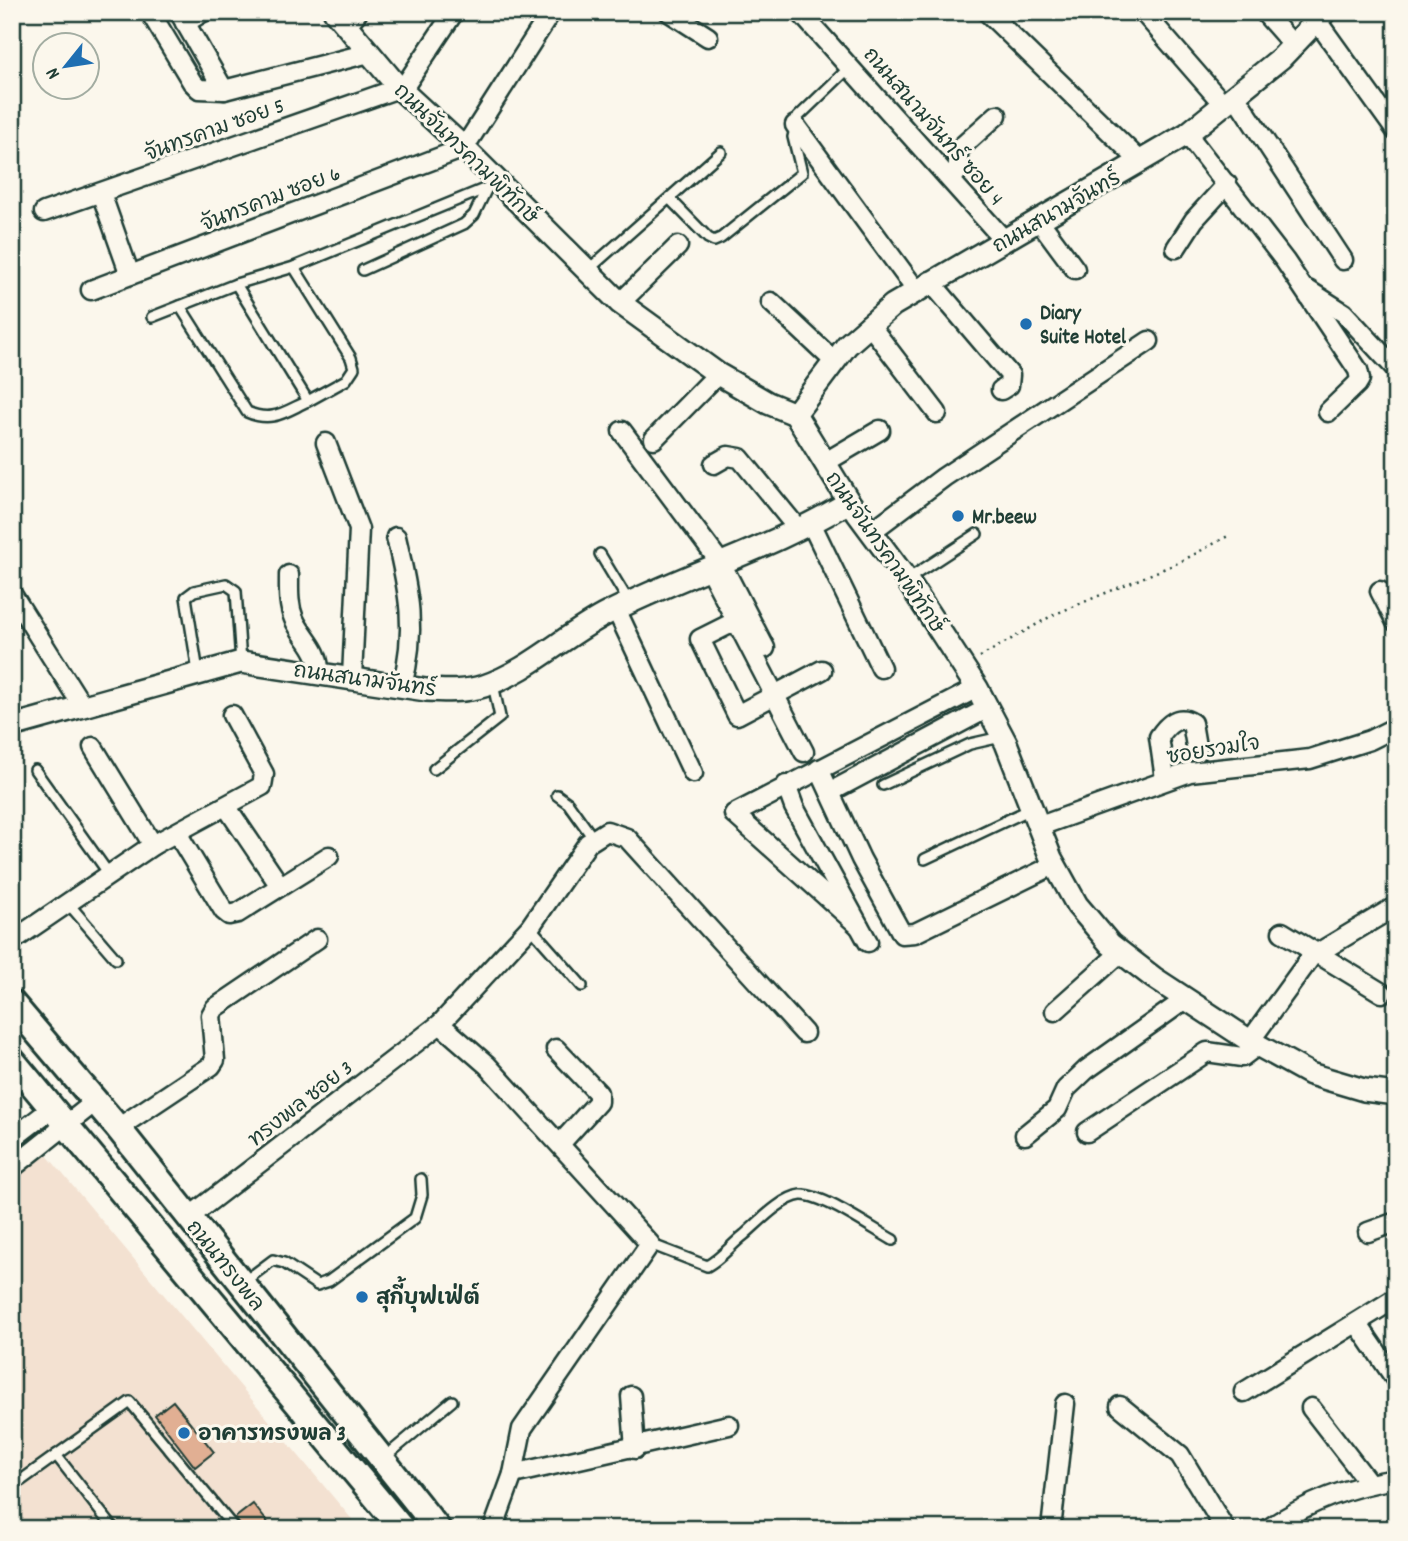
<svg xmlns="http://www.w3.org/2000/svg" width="1408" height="1541" font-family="Dekko,'Playpen Sans Thai',sans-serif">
  <rect width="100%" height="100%" fill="#fbf7ec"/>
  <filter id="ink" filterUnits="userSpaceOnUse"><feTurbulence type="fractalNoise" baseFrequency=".0143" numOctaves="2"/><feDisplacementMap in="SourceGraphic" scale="14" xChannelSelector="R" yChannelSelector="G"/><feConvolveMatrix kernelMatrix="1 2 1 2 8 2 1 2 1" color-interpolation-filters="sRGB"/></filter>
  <g filter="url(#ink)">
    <path fill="#f3e1d1" d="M12 1113 15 1117 360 1529H12Z"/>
    <g fill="#e1af93" stroke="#1f3d34" stroke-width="2">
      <path d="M173 1401 214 1452 195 1467 155 1415Z"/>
      <path d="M253 1504 273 1529H243L235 1518Z"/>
    </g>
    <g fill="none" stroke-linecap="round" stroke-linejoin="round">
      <defs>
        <g id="service">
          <path d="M670 199 708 238 714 241 721 238 802 173 793 137 798 117 850 67"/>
          <path d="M294 267 351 358 354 368 346 380 308 401"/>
          <path d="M363 270 464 224 474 215 487 188"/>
          <path d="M588 270 721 152"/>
          <path d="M180 306 247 412C272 423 284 412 308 401L236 284"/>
          <path d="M152 317 236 284 294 267 499 183"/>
          <path d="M600 554 629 602"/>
          <path d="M908 579 977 534"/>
          <path d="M198 672 186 597 194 591 226 584 236 591 241 662"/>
          <path d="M434 769 500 717 493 684"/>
          <path d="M35 770 109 874"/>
          <path d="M883 785 970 744 1001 737"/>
          <path d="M557 795 568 803 593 838"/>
          <path d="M925 859 1031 809"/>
          <path d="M67 902 116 959"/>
          <path d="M530 927 582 986"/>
          <path d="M650 1244 707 1266C722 1258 731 1245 744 1235 758 1223 782 1197 801 1195 823 1194 873 1229 893 1240"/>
          <path d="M245 1281 273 1260 284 1263 317 1285 329 1281 415 1218 422 1195 421 1179"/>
          <path d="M56 1455 114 1529"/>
          <path d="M384 1458 452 1401"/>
          <path d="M12 1487 130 1402 235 1529"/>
        </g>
        <g id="minor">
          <path d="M150 12 192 82 199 89 224 90 369 53"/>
          <path d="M179 12 224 90"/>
          <path d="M669 12 708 37"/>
          <path d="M800 12 1004 240"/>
          <path d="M987 12 1141 162"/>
          <path d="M1143 12 1224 105"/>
          <path d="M1264 12 1294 46"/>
          <path d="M1317 21 1396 131"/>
          <path d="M185 23 203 12"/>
          <path d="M346 26 358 12"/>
          <path d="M402 90 454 12"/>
          <path d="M1236 97 1343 260"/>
          <path d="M795 125 916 290"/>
          <path d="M1187 134 1285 261 1358 370 1360 379 1357 384 1328 412"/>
          <path d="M951 179 958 171V150L997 115"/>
          <path d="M101 193 130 275"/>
          <path d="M44 212 399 88"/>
          <path d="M1038 219 1075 269"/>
          <path d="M1176 248 1194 220 1227 184"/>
          <path d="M930 281 1010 375 1009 385 1001 390"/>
          <path d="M91 290 464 148 551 12"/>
          <path d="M1308 290 1344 313 1394 367"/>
          <path d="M771 302 834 361"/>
          <path d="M620 303 678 246"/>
          <path d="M869 324 937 413"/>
          <path d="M622 431 722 565 765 648"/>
          <path d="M654 439 718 374"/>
          <path d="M326 443 359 529 352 677"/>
          <path d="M824 463 880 430"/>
          <path d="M714 464 728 456 740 458 798 529"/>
          <path d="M811 523 881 668"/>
          <path d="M872 531 944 477 1149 341"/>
          <path d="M396 537C409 592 417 630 402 686"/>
          <path d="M710 570 804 752"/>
          <path d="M289 575C289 590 288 605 294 619 303 639 320 649 319 673"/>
          <path d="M1380 591 1396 622"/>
          <path d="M12 594 83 707"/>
          <path d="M616 609 693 773"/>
          <path d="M736 621 700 639 737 715 822 670"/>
          <path d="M93 747 153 845"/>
          <path d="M819 769 861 859 902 934 915 933 1054 865"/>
          <path d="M1165 779 1159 737C1167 725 1178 714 1192 723L1197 752"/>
          <path d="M786 785 794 807 868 942"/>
          <path d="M830 792 988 708"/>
          <path d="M226 806 280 886"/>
          <path d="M1040 826 1190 772 1310 759 1370 740 1396 727"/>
          <path d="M177 833 224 911 229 915 238 913 329 856"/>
          <path d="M859 926 734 814 977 688"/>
          <path d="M1282 932 1382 993"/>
          <path d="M12 941 153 845 262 786 264 774 232 715"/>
          <path d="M1055 1011 1121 952"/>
          <path d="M440 1024 487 1065 650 1244 522 1429 513 1474 493 1529"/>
          <path d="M1250 1041 1311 957 1396 906"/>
          <path d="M556 1049 598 1093V1102L560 1144"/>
          <path d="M118 1128 211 1066 215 1060 211 1015 215 1008 317 939"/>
          <path d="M1087 1132 1207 1052 1242 1057 1258 1045"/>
          <path d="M1025 1135 1057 1109 1066 1089 1086 1070 1186 999"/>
          <path d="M12 1139 51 1109"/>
          <path d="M12 1168 95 1102"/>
          <path d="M188 1218 440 1024 530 927 588 843 607 831 627 838 804 1033"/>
          <path d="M1368 1232 1396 1222"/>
          <path d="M1357 1323 1396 1380"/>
          <path d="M1244 1392 1396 1298"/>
          <path d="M631 1396 635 1449"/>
          <path d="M1120 1406 1180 1455 1225 1529"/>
          <path d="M1311 1408 1369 1483"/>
          <path d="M513 1474 729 1425"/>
          <path d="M1051 1529 1065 1404"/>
          <path d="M1268 1529C1306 1503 1350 1486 1396 1479"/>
        </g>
        <g id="tertiary">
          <path d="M335 12 399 88 464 148 620 303 718 374 768 403 795 414 849 502 907 580 977 688 1006 743 1051 858 1077 905 1110 944 1154 978 1250 1041 1310 1074 1364 1090 1396 1094"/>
          <path d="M795 414 847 345 893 305 1187 134 1281 58 1325 12"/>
          <path d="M12 726 241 662 426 690C445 691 466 692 484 686 529 671 566 634 608 613 687 573 773 548 849 502"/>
        </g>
        <g id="secondary">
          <path d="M12 1003 118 1128 438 1529"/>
          <path d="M12 1060 402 1529"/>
        </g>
      </defs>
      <use href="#service" stroke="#1f3d34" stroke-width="14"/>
      <use href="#minor" stroke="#1f3d34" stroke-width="23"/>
      <use href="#tertiary" stroke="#1f3d34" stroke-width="26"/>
      <use href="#secondary" stroke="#1f3d34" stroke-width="30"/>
      <path stroke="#1f3d34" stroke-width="2.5" stroke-dasharray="2 5" stroke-linecap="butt" d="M980 657 1053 615 1180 562 1228 536"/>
      <use href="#service" stroke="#fbf7ec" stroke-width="9"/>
      <use href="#minor" stroke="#fbf7ec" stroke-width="18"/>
      <use href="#tertiary" stroke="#fbf7ec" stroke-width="21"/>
      <use href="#secondary" stroke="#fbf7ec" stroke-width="24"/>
    </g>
  </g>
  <g fill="#1f6fb2" stroke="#fbf7ec" stroke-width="2.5">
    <circle cx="1026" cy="324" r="7"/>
    <circle cx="958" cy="516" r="7"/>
    <circle cx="362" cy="1297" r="7"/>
    <circle cx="184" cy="1433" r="7"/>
  </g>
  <g text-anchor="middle" stroke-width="6" stroke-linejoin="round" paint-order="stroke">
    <g font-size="21" fill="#1f3d34" stroke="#fbf7ec">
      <text transform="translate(934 126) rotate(49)" y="7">ถนนสนามจันทร์ ซอย 4</text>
      <text transform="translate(214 129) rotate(-20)" y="7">จันทรคาม ซอย 5</text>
      <text transform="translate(467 153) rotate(44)" y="7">ถนนจันทรคามพิทักษ์</text>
      <text transform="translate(270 198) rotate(-21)" y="7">จันทรคาม ซอย 6</text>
      <text transform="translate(1056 211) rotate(-30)" y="7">ถนนสนามจันทร์</text>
      <text transform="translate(886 552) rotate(55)" y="7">ถนนจันทรคามพิทักษ์</text>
      <text transform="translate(365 679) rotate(8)" y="7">ถนนสนามจันทร์</text>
      <text transform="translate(1213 749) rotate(-9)" y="7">ซอยรวมใจ</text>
      <text transform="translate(300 1103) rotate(-38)" y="7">ทรงพล ซอย 3</text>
      <text transform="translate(226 1265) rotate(51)" y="7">ถนนทรงพล</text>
    </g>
    <g font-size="21" font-weight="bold" fill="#1f3d34" stroke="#fbf7ec" text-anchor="start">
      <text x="1040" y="319">Diary<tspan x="1040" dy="24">Suite Hotel</tspan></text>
      <text x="972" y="523">Mr.beew</text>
      <text x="376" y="1304">สุกี้บุฟเฟ่ต์</text>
      <text x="198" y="1440">อาคารทรงพล 3</text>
    </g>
  </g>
  <rect width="1408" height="1541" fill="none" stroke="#fbf7ec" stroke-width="42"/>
  <rect x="21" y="21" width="1366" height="1499" fill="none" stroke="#1f3d34" stroke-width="2.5" filter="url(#ink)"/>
  <g transform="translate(66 66) rotate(240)"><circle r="33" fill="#fbf7ec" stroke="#a3ada2" stroke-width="2"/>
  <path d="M0-5L12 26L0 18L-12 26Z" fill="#1f6fb2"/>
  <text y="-10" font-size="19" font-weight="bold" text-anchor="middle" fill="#1f3d34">N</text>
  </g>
</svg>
